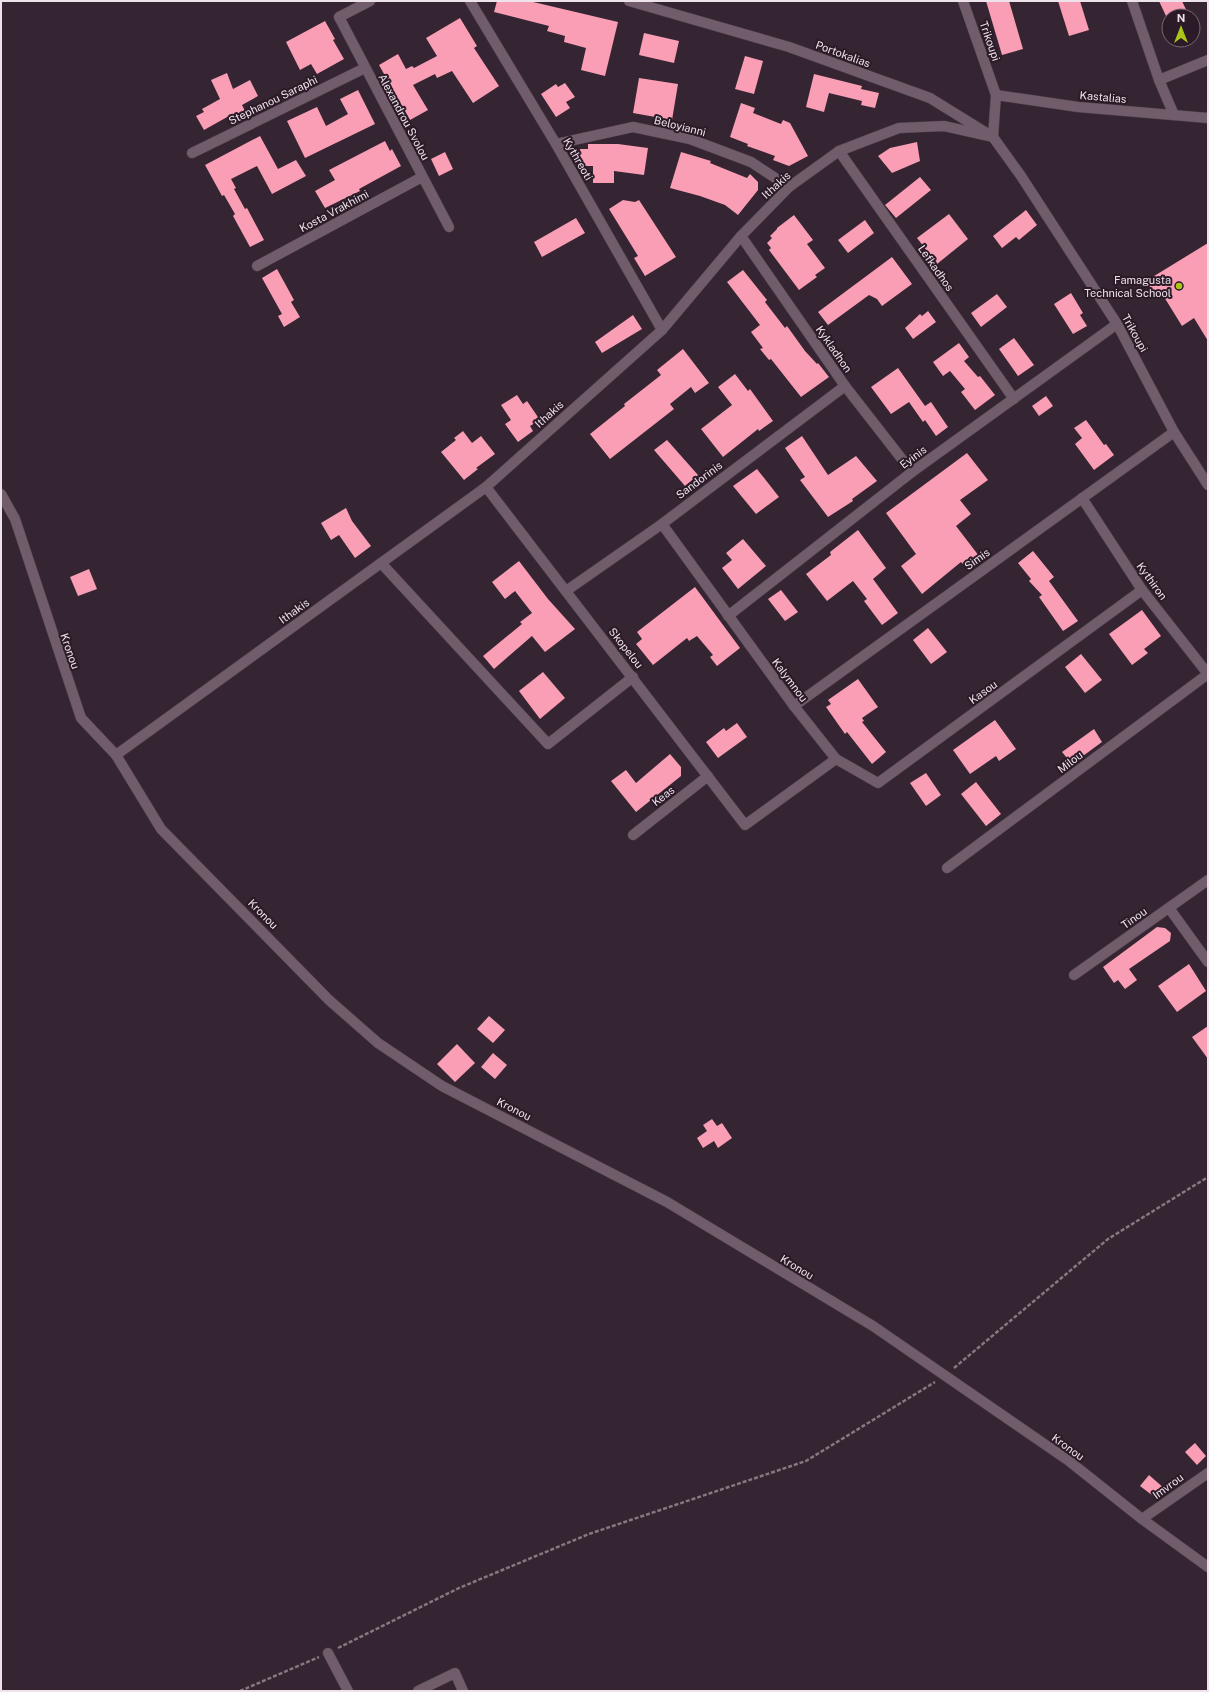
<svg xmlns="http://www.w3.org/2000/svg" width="1209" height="1692" font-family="'Public Sans',sans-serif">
  <rect width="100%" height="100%" fill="#352431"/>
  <g fill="#f99eb4">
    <path d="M497 1H529L618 22 605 76 581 70 586 48 564 42 565 36 547 31 549 26 494 12Z"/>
    <path d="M986 1H1009L1023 49 1002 55Z"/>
    <path d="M1058 1H1080L1089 30 1069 36Z"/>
    <path d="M1159 1H1182L1189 16H1166Z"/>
    <path d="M460 18 477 46 474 48 499 86 473 103 452 71 437 78 435 74 413 85 428 110 410 120 379 65 398 54 406 69 412 66 414 68 437 56 426 38Z"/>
    <path d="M325 21 335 39 333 40 344 59 317 74 311 64 300 70 286 42Z"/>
    <path d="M644 33 679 41 674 63 639 55Z"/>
    <path d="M745 56 763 61 754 94 735 89Z"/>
    <path d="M227 73 233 89 250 80 258 96 242 105 245 111 231 119 229 116 204 130 196 116 204 112 202 109 220 99 211 80Z"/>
    <path d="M814 74 862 86 861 89 879 93 875 108 861 105 862 101 829 93 824 112 806 107Z"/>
    <path d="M639 78 678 84 672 120 633 113Z"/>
    <path d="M565 83 575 97 566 102 570 108 556 117 541 94 556 84 558 87Z"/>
    <path d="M358 90 375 124 305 158 287 121 317 107 326 126 348 114 340 99Z"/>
    <path d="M741 103 755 108 753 113 781 124 783 120 790 123 808 156 789 166 773 160 775 156 747 146 748 144 730 137Z"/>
    <path d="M260 136 278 169 296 160 306 176 272 194 257 166 231 179 236 188 234 189 245 209 247 208 264 240 250 247 233 216 235 214 224 195 222 196 205 165Z"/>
    <path d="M385 141 390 151 392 149 401 166 359 189 360 191 325 208 315 191 335 180 329 170Z"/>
    <path d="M917 142 920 161 892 173 878 156 890 148Z"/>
    <path d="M588 144H618L648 148 644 175 614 171V183H593V166H580V149H588Z"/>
    <path d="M445 152 453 169 439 176 431 159Z"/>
    <path d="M681 152 711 161 710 163 747 178 750 174 758 182V190L738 215 725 205 700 196 670 188Z"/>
    <path d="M920 177 931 190 896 218 885 205Z"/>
    <path d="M623 200 635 202 639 200 676 257 645 276 634 258 638 256 609 209Z"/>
    <path d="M1026 210 1037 225 1019 240 1016 237 1002 248 993 236Z"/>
    <path d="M949 214 968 239 937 264 917 238Z"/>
    <path d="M794 215 813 240 807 244 825 268 815 275 817 277 799 290 769 250 771 248 767 243 772 238 770 236 777 229V228Z"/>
    <path d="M576 218 585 233 542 257 534 242Z"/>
    <path d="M865 220 874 233 848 253 838 240Z"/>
    <path d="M1208 243V341L1194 318 1182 326 1161 292 1155 295 1146 281Z"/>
    <path d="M892 257 912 284 882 306 877 299 869 295 828 325 818 312Z"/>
    <path d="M277 269 294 300 291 302 300 317 284 327 278 316 282 314 262 278Z"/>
    <path d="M743 270 767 300 765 302 785 328 787 326 805 351 817 364 818 363 829 377 801 397 771 359 769 360 760 349 763 348 751 332 760 325 727 282Z"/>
    <path d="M1071 293 1083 313 1080 315 1087 326 1073 334 1054 304Z"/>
    <path d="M997 294 1007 307 981 327 971 313Z"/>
    <path d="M928 311 936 322 913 339 905 328 920 314 922 316Z"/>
    <path d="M633 315 642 329 602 353 595 342Z"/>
    <path d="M1014 338 1034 365 1018 376 999 349Z"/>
    <path d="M959 343 969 357 964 361 978 377 980 376 995 395 975 410 961 392 965 389 950 371 943 376 933 362Z"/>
    <path d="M683 349 709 383 695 393 691 387 670 404 674 409 610 459 590 434 625 406 624 404 661 375 657 370Z"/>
    <path d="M898 368 925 406 931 402 948 427 936 436 925 420 923 422 909 402 891 414 871 387Z"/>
    <path d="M735 374 748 391 750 389 773 421 759 431 758 429 723 457 701 429 732 405 718 387Z"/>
    <path d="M517 395 523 404 527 401 540 420 530 426 533 431 518 442 505 424 511 420 501 405Z"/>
    <path d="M1046 396 1053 406 1039 416 1032 406Z"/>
    <path d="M1086 420 1104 445 1106 444 1114 455 1094 470 1075 444 1082 438 1074 428Z"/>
    <path d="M463 431 472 443 481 436 495 454 476 468 478 469 464 480 441 452 456 440 454 438Z"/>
    <path d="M802 436 828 475 856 456 877 481 852 499 853 501 828 517 800 480 805 477 785 448Z"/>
    <path d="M667 440 698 475 685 486 654 450Z"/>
    <path d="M967 453 988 480 960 500 971 514 956 526 979 556 965 566 961 562 922 594 901 566 916 554 886 513Z"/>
    <path d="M757 469 779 497 756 514 733 486Z"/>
    <path d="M346 508 352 521 371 546 355 558 339 535 331 540 321 523Z"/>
    <path d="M858 530 886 568 873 579 898 613 882 625 864 601 867 599 853 581 827 601 806 574 831 555 830 552Z"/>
    <path d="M743 539 766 566 738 589 722 568 732 560 726 553Z"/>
    <path d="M1033 551 1054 577 1049 581 1078 621 1063 631 1039 597 1042 595 1029 581 1031 579 1018 563Z"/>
    <path d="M519 561 548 599 575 629 545 652 532 636 494 669 483 656 522 624 520 622 532 613 515 591 505 599 492 582Z"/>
    <path d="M89 569 97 589 78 596 70 577Z"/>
    <path d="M695 587 740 648 717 666 710 657 713 655 697 636 689 641 687 638 653 665 636 644 642 639 637 632Z"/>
    <path d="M781 590 798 612 785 621 768 599Z"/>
    <path d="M1142 610 1161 636 1144 649 1148 653 1132 665 1109 634Z"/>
    <path d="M928 628 947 652 931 664 913 640Z"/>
    <path d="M1081 654 1102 680 1085 693 1065 667Z"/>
    <path d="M543 672 565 698 540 719 519 691Z"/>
    <path d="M858 679 878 707 862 718 864 721 862 722 886 752 872 764 847 732 845 734 826 707 831 704 828 700Z"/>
    <path d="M995 720 1016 749 999 761 996 756 970 774 953 750Z"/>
    <path d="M737 723 747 737 718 758 706 742 724 728 726 731Z"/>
    <path d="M1094 729 1102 742 1072 764 1062 752Z"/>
    <path d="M670 754 681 767V776L636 812 611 781 626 770 636 783Z"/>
    <path d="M926 773 941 795 926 806 910 783Z"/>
    <path d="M976 782 1001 814 986 826 961 794Z"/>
    <path d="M1157 927 1165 928 1171 933 1170 941 1129 969 1137 980 1125 989 1118 980 1114 983 1103 967Z"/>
    <path d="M1189 964 1206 991 1177 1012 1158 986Z"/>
    <path d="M489 1016 505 1030 493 1043 477 1029Z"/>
    <path d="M1208 1026V1059L1192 1037Z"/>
    <path d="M457 1044 475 1063 455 1082 437 1064Z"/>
    <path d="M493 1053 507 1065 495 1079 481 1067Z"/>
    <path d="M712 1119 717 1126 722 1123 732 1138 718 1148 714 1141 703 1148 697 1138 707 1131 703 1125Z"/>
    <path d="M1195 1443 1206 1456 1197 1465 1185 1452Z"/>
    <path d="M1149 1475 1165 1489 1157 1499 1140 1486Z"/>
  </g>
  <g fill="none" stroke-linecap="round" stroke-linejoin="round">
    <defs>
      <g id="minor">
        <path d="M370 1 339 17 449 227"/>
        <path d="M470 1 556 144 662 330"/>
        <path d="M629 1 789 47 930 98 993 137 1021 176 1117 324 1174 432 1208 485"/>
        <path d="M1132 1 1159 80 1174 115"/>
        <path d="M1159 80 1208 60"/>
        <path d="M996 95 1078 107 1208 118"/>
        <path d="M556 144 633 127 690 139 751 162 789 187"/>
        <path d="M839 151 1014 399"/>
        <path d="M192 153 365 68"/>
        <path d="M741 236 845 386 912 472"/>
        <path d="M257 266 422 177"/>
        <path d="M486 487 745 825 836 759 794 706 662 524"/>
        <path d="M1 494 15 519 81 718 116 755 161 829 329 1000 378 1043 442 1086 667 1202 873 1326 1069 1461 1142 1519 1208 1567"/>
        <path d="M1082 498 1142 590 1208 674"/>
        <path d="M381 563 548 744 633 677"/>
        <path d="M566 591 662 524 845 386"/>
        <path d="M728 616 912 472 1117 324"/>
        <path d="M794 706 1174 432"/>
        <path d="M116 755 486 487 662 330 741 236 789 187 839 151 899 128 944 126 993 137 996 95 963 1"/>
        <path d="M836 759 878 783 1142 590"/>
        <path d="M633 835 708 776"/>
        <path d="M947 868 1208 674"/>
        <path d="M1169 908 1208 962"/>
        <path d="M1074 975 1208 880"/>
        <path d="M1142 1519 1208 1473"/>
        <path d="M328 1653 348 1691"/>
        <path d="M418 1691 455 1673 463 1691"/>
      </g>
    </defs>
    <use href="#minor" stroke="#4e404b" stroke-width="11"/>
    <g stroke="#867883" stroke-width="2.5" stroke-dasharray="4 2" stroke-linecap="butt">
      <path d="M954 1368 1108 1239 1208 1177"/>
      <path d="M338 1648 459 1588 589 1534 806 1461 935 1382"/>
      <path d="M240 1691 319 1657"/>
    </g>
    <use href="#minor" stroke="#705c6b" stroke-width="10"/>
  </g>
  <circle fill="#aac717" stroke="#2b1a27" stroke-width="1.5" cx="1179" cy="286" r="4"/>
  <g text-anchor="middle" stroke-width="4" stroke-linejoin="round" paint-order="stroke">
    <g font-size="11" fill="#eee2eb" stroke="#2b1a27">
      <text transform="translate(990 41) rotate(71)" y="4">Trikoupi</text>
      <text transform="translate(843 54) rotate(20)" y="4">Portokalias</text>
      <text transform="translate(1103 97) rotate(5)" y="4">Kastalias</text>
      <text transform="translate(273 100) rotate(-26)" y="4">Stephanou Saraphi</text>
      <text transform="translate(404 117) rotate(62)" y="4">Alexandrou Svolou</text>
      <text transform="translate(680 126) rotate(14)" y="4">Beloyianni</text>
      <text transform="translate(578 159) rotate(60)" y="4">Kythreoti</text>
      <text transform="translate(776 185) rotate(-42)" y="4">Ithakis</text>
      <text transform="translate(334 211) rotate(-28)" y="4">Kosta Vrakhimi</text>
      <text transform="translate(936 268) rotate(55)" y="4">Lefkadhos</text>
      <text transform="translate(1135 333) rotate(61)" y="4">Trikoupi</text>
      <text transform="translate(834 349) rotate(55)" y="4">Kykladhon</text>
      <text transform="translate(549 414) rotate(-42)" y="4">Ithakis</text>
      <text transform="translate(913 457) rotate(-37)" y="4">Eyinis</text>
      <text transform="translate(699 480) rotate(-37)" y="4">Sandorinis</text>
      <text transform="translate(977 559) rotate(-36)" y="4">Simis</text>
      <text transform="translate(1152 581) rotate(54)" y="4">Kythiron</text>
      <text transform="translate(294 611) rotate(-36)" y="4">Ithakis</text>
      <text transform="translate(626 648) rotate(52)" y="4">Skopelou</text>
      <text transform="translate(70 651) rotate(71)" y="4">Kronou</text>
      <text transform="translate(790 680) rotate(53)" y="4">Kalymnou</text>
      <text transform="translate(983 692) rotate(-36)" y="4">Kasou</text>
      <text transform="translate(1070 762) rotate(-37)" y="4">Milou</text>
      <text transform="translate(663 796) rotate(-38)" y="4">Keas</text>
      <text transform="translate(263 914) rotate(45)" y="4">Kronou</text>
      <text transform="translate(1134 918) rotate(-35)" y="4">Tinou</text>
      <text transform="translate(514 1109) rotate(27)" y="4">Kronou</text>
      <text transform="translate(797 1267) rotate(31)" y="4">Kronou</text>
      <text transform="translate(1068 1447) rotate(36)" y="4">Kronou</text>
      <text transform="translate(1168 1486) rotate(-36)" y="4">Imvrou</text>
    </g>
    <g font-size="11" fill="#eee2eb" stroke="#2b1a27" text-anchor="end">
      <text x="1171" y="284">Famagusta<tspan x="1171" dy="13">Technical School</tspan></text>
    </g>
  </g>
  <rect width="1209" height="1692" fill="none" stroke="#eee2eb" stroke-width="4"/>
  <g transform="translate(1181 28)"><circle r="19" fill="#2b1a27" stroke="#796a75"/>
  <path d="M0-3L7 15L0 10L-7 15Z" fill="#aac717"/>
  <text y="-6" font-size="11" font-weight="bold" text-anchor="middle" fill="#eee2eb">N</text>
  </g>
</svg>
